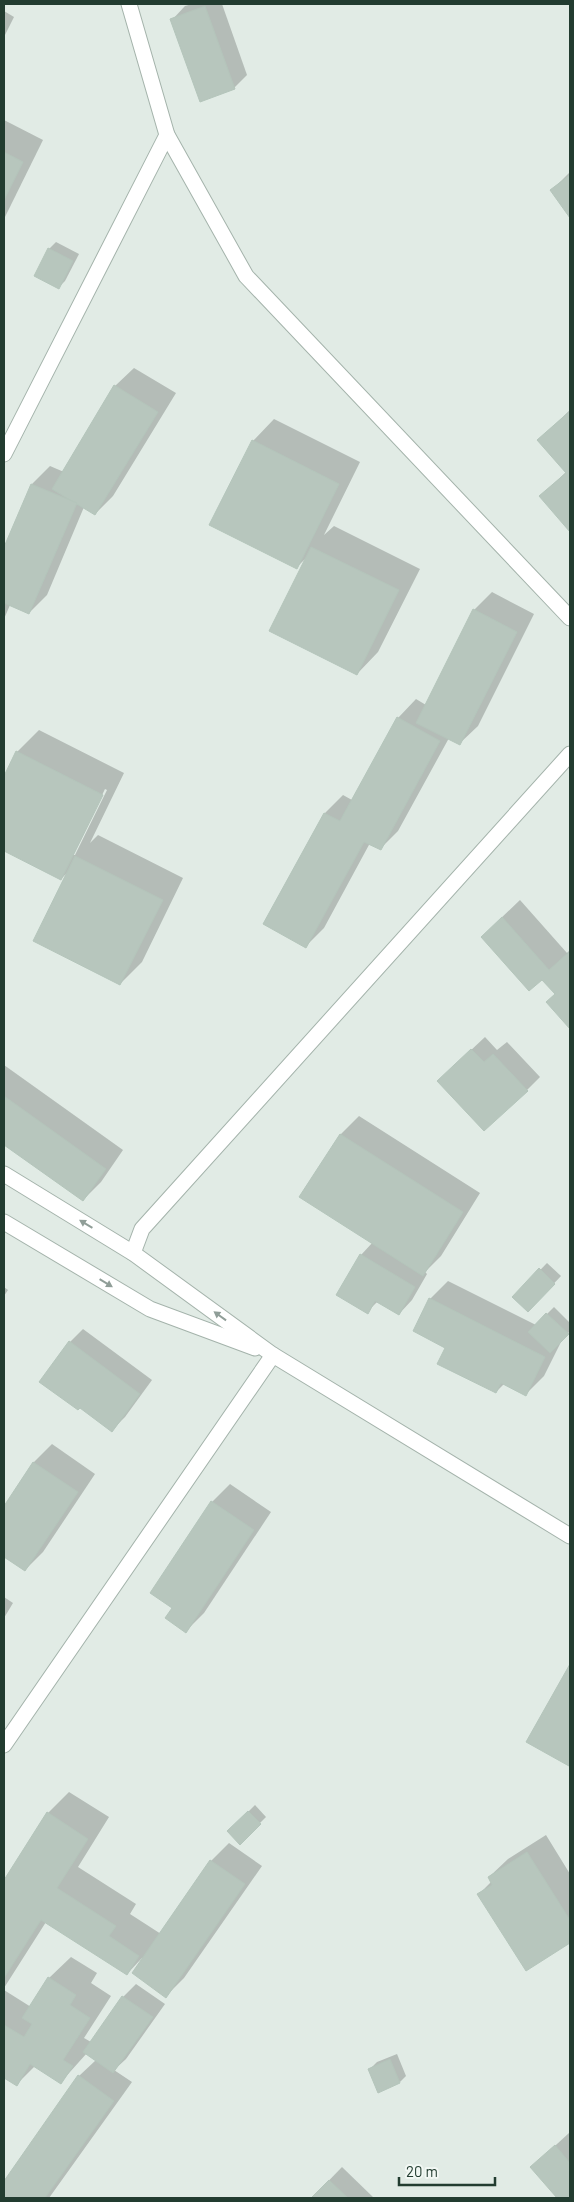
<svg xmlns="http://www.w3.org/2000/svg" width="574" height="2202" font-family="Barlow,sans-serif">
  <rect width="100%" height="100%" fill="#e1ebe5"/>
  <g fill="#0003" fill-rule="evenodd">
    <path d="M192 4H222L247 75 234 88 172 20 185 6Z"/>
    <path d="M4 11 14 17 4 37Z"/>
    <path d="M4 120 43 140 4 219Z"/>
    <path d="M570 172V216L552 190Z"/>
    <path d="M56 242 79 254 65 281 59 287 49 249Z"/>
    <path d="M134 368 176 393 113 496 95 514 84 507 47 595 29 613 10 605 4 619V550L32 484 50 466 64 472 115 386Z"/>
    <path d="M570 410V530L541 496 566 472 539 440Z"/>
    <path d="M274 419 360 462 324 535 334 526 420 569 378 652 357 674 307 557 297 567 253 441Z"/>
    <path d="M492 592 534 614 478 726 459 744 449 738 398 831 380 849 370 843 324 928 306 946 264 924 325 813 343 795 352 800 398 718 416 699 426 705 474 610Z"/>
    <path d="M39 730 124 773 90 843 98 835 183 878 142 962 120 984 69 871 61 879 4 850V779L17 752ZM105 789 107 790 75 855H73Z"/>
    <path d="M520 900 567 953 570 950V1027L548 1002 557 994 500 919Z"/>
    <path d="M485 1037 497 1050 507 1042 540 1077 527 1090 452 1068Z"/>
    <path d="M4 1065 123 1150 101 1182 83 1200 4 1143Z"/>
    <path d="M359 1116 480 1193 441 1256 425 1272 427 1274 412 1300 399 1314 378 1301 367 1312 361 1255 373 1242 301 1197 341 1134Z"/>
    <path d="M547 1263 561 1276 528 1311 514 1297Z"/>
    <path d="M448 1281 536 1325 554 1307 570 1323V1331L562 1340 544 1376 526 1394 504 1384 496 1392 447 1347 430 1299Z"/>
    <path d="M4 1287 8 1290 4 1296Z"/>
    <path d="M83 1329 152 1380 125 1417 112 1430 80 1406 70 1342Z"/>
    <path d="M52 1444 95 1474 43 1552 25 1570 4 1556V1508L34 1462Z"/>
    <path d="M230 1484 271 1512 204 1613 186 1631 174 1608 212 1502Z"/>
    <path d="M4 1597 13 1603 4 1618Z"/>
    <path d="M570 1667V1763L568 1764 528 1741Z"/>
    <path d="M69 1792 109 1817 78 1867 136 1904 130 1914 161 1934 211 1861 229 1843 262 1866 184 1978 166 1996 142 1958 127 1974 46 1922 4 1988V1883L48 1813Z"/>
    <path d="M255 1805 266 1817 240 1843 229 1831Z"/>
    <path d="M546 1835 570 1874V1941L526 1969 479 1894 492 1881 489 1877 508 1859Z"/>
    <path d="M71 1957 97 1973 91 1983 111 1996 84 2038 91 2042 123 1997 136 1984 165 2004 126 2059 114 2070 132 2082 49 2198H4V2183L79 2076 96 2060 87 2053 61 2082 35 2066 17 2084 4 2076V2055L7 2049 4 2047V1990L31 2007 49 1978Z"/>
    <path d="M397 2054 406 2076 400 2082 370 2069 377 2062Z"/>
    <path d="M569 2133 570 2198H559L532 2167Z"/>
    <path d="M342 2167 374 2198H312Z"/>
  </g>
  <g fill="#b7c6bd" stroke="#b4c5bb">
    <path d="M205 6 235 89 200 102 170 19Z"/>
    <path d="M4 152 23 162 4 200Z"/>
    <path d="M570 175V218L550 190Z"/>
    <path d="M48 248 73 261 59 289 34 276Z"/>
    <path d="M114 385 158 412 95 515 52 489Z"/>
    <path d="M570 411V532L539 496 566 473 537 440Z"/>
    <path d="M252 440 339 484 297 569 209 525Z"/>
    <path d="M31 484 77 503 29 614 4 603V547Z"/>
    <path d="M311 547 399 590 357 675 269 631Z"/>
    <path d="M473 609 517 632 460 745 416 723Z"/>
    <path d="M397 717 440 741 381 850 364 842 306 948 263 924 324 813 340 821Z"/>
    <path d="M16 751 103 795 61 880 4 851V776Z"/>
    <path d="M75 856 163 900 120 985 33 941Z"/>
    <path d="M502 917 549 970 570 951V1029L546 1002 555 994 542 980 529 991 481 937Z"/>
    <path d="M471 1049 484 1062 493 1054 528 1091 484 1131 437 1081Z"/>
    <path d="M4 1096 106 1169 83 1201 4 1145Z"/>
    <path d="M340 1134 463 1212 423 1276 299 1197Z"/>
    <path d="M360 1254 415 1287 399 1315 375 1301 368 1314 336 1295Z"/>
    <path d="M539 1268 555 1284 528 1312 512 1297Z"/>
    <path d="M429 1298 545 1357 526 1396 501 1383 496 1393 437 1364 445 1348 413 1331Z"/>
    <path d="M546 1313 569 1334 550 1353 528 1332Z"/>
    <path d="M69 1341 140 1394 112 1432 80 1408 78 1410 39 1382Z"/>
    <path d="M33 1462 78 1492 25 1571 4 1557V1506Z"/>
    <path d="M211 1501 254 1530 186 1633 165 1618 172 1608 150 1593Z"/>
    <path d="M570 1664V1763L569 1766 526 1742Z"/>
    <path d="M248 1811 261 1824 240 1845 227 1831Z"/>
    <path d="M47 1812 88 1839 57 1888 116 1926 109 1936 139 1956 127 1975 41 1920 4 1978V1880Z"/>
    <path d="M527 1852 570 1920V1943L526 1971 477 1894 492 1885 488 1877Z"/>
    <path d="M210 1860 245 1884 166 1998 132 1973Z"/>
    <path d="M48 1977 76 1995 70 2005 90 2018 63 2060 73 2066 61 2084 30 2064 17 2086 4 2078V2052L6 2049 4 2048V2025L24 2037 32 2024 22 2018Z"/>
    <path d="M122 1996 153 2017 113 2073 83 2052Z"/>
    <path d="M390 2059 400 2083 378 2093 368 2069Z"/>
    <path d="M78 2075 114 2101 45 2198H4V2181Z"/>
    <path d="M555 2145 570 2163V2198H557L530 2167Z"/>
    <path d="M329 2180 348 2198H311Z"/>
  </g>
  <g fill="none" stroke-linecap="round" stroke-linejoin="round">
    <defs>
      <g id="minor">
        <path d="M129 4 167 135 246 276 570 618"/>
        <path d="M4 454 167 135"/>
        <path d="M4 1174 133 1253 273 1355 570 1536"/>
        <path d="M4 1222 150 1309 255 1348"/>
        <path d="M133 1253 142 1229 570 754"/>
        <path d="M4 1745 273 1355"/>
      </g>
    </defs>
    <use href="#minor" stroke="#a4b3ab" stroke-width="17"/>
    <use href="#minor" stroke="#fff" stroke-width="15"/>
  </g>
  <defs><path id="oneway-solid" d="M-6-.8H1V-3.2L6.5 0L1 3.2V.8H-6Z" transform="scale(1.25)"/></defs>
  <g fill="#909e98">
    <use href="#oneway-solid" transform="translate(86 1224) rotate(-149)"/>
    <use href="#oneway-solid" transform="translate(106 1283) rotate(31)"/>
    <use href="#oneway-solid" transform="translate(220 1316) rotate(-144)"/>
  </g>
  <rect width="574" height="2202" fill="none" stroke="#223c30" stroke-width="10"/>
  <path d="M399 2177v8h96v-8" fill="none" stroke="#223c30" stroke-width="2.5"/>
  <text x="406" y="2177" font-size="15" fill="#223c30" stroke="#f2f8f4" stroke-width="4" paint-order="stroke">20 m</text>
</svg>
